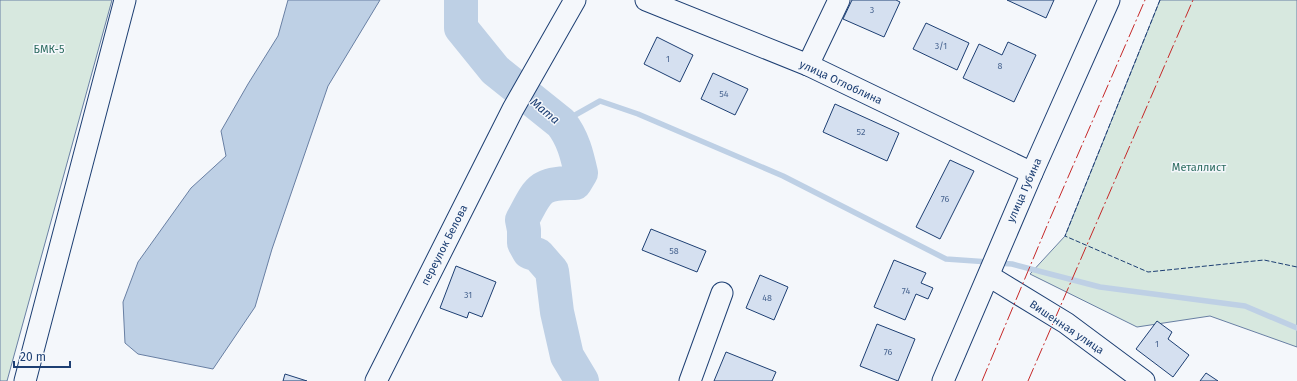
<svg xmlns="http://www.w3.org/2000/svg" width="1297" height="381" font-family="'Fira Sans',sans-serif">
  <rect width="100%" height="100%" fill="#f4f7fb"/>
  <g fill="#d7e8df" stroke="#687fa3">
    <path d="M0 0H112L7 381H0Z"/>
    <path d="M1160 0H1297V347L1210 316 1137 327 1030 274 1065 236Z"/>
  </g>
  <path fill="#bed0e5" stroke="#687fa3" d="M288 0H380L328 86 272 249 255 307 213 369 138 354 125 343 123 302 138 262 191 188 226 156 221 131 248 84 278 36Z"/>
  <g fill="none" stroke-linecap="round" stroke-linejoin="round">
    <g stroke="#bed0e5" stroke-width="5.5">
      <path d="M561 123 600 101 638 114 783 176 946 259 989 262"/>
      <path d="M998 263 1012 264 1100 287 1245 306 1297 328"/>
    </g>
    <path stroke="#bed0e5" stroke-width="34" d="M461 0V28L495 70 561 123C573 138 577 155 581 173L575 183C538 182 538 191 522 220L524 230V243L529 252 538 255 552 271 557 312 567 356 582 381"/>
  </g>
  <g fill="#d5e0f0" stroke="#1d3f73">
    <path d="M852 0H896L900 2 884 37 843 19Z"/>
    <path d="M1007 0H1054L1046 18Z"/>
    <path d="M926 23 969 43 957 70 913 49Z"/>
    <path d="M657 37 693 55 680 82 644 64Z"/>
    <path d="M1008 42 1036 55 1014 102 963 78 979 44 1002 55Z"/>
    <path d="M713 73 748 89 735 115 701 99Z"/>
    <path d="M835 104 899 133 887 161 823 132Z"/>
    <path d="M950 160 974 171 940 239 916 227Z"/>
    <path d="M651 229 706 251 697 272 642 250Z"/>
    <path d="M894 260 926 273 921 283 933 288 928 299 916 294 905 320 874 307Z"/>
    <path d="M456 266 496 282 482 317 469 312 467 318 440 308Z"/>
    <path d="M760 275 788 287 774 320 746 308Z"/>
    <path d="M1157 321 1172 332 1168 339 1189 355 1173 377 1136 349Z"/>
    <path d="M877 324 915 339 898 381 860 366Z"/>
    <path d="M726 352 776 372 772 381H714Z"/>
    <path d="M1206 373 1218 381H1200Z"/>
    <path d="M285 374 307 381H283Z"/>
  </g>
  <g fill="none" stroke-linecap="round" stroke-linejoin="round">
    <defs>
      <g id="minor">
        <path d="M646 0 808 65 1032 173"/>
        <path d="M808 65 839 0"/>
        <path d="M989 276 1066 323 1144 381"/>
        <path d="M25 381 125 0"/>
        <path d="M376 381 513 109 575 0"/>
        <path d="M690 381 722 293"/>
        <path d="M943 381 1032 173 1109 0"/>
      </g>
    </defs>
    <use href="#minor" stroke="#1d3f73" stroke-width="23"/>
    <use href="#minor" stroke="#f4f7fb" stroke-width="21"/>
    <path stroke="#1d3f73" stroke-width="1" stroke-dasharray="5 2" stroke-linecap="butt" d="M1160 0 1065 236 1148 272 1264 260 1297 267"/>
    <g stroke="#c62828" stroke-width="1" stroke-dasharray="14 3 2 3" stroke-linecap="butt">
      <path d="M982 381 1049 221 1145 0"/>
      <path d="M1028 381 1193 0"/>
    </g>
  </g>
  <g text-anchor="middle" stroke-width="3" stroke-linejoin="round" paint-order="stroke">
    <g font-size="9" fill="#4b6792">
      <text x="872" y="13">3</text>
      <text x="941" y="49">3/1</text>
      <text x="668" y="62">1</text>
      <text x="1000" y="69">8</text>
      <text x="724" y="97">54</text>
      <text x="861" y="135">52</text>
      <text x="945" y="202">76</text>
      <text x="674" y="254">58</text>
      <text x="906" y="294">74</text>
      <text x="468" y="298">31</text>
      <text x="767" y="301">48</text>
      <text x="1157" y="347">1</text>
      <text x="888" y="355">76</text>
    </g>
    <g font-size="11" fill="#2c6c60" stroke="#f4f7fb">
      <text x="49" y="53">БМК-5</text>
      <text x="1199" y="171">Металлист</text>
    </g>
    <g font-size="11" fill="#1d3f73" stroke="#f4f7fb">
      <text transform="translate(841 82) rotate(25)" y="4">улица Оглоблина</text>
      <text transform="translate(1024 190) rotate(-66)" y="4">улица Губина</text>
      <text transform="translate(444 245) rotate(-63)" y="4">переулок Белова</text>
      <text transform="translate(1067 327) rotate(34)" y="4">Вишенная улица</text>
    </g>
    <g font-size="12" font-style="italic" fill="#1d3f73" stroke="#f4f7fb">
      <text transform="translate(545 111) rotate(40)" y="4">Мата</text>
    </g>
  </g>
  <path d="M14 361v6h56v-6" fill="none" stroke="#1d3f73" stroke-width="2"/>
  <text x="20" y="361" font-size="12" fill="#1d3f73" stroke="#f4f7fb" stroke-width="3" paint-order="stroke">20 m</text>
</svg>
